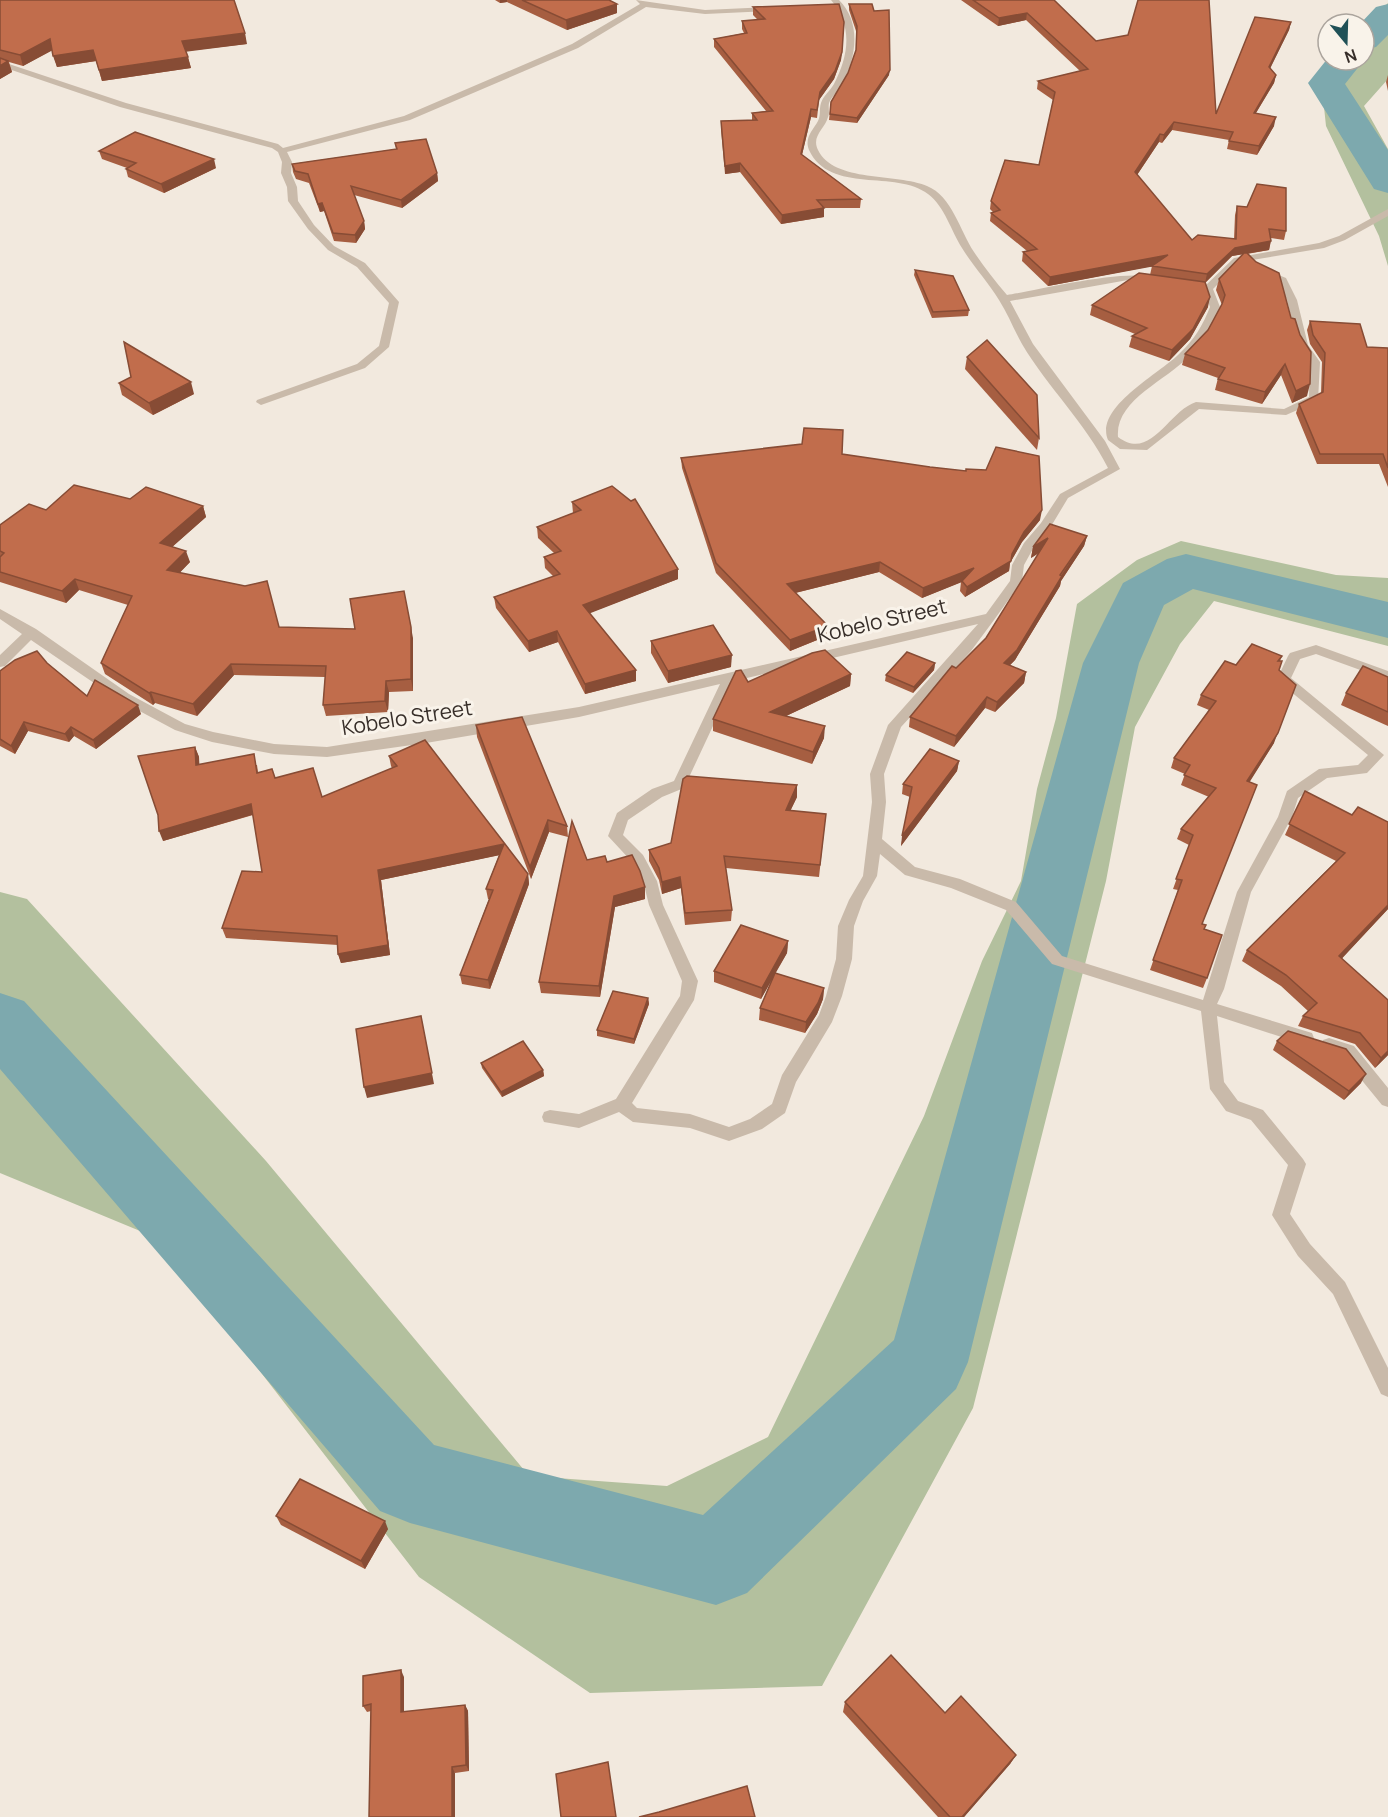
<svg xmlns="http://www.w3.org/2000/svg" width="1388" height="1817" font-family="Manrope,sans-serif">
  <rect width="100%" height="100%" fill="#f2e9de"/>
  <g fill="#b3c09e">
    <path d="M1388 3V79L1364 106 1388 149V266L1379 236 1326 126 1320 69 1329 60H1364V27Z"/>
    <path d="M1181 541 1336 575 1388 578V646L1214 601 1180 644 1135 727 1106 881 973 1408 822 1686 590 1693 419 1577 157 1238 0 1173V892L27 899 266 1161 529 1476 667 1486 768 1437 924 1116 982 961 1021 881 1037 789 1056 718 1077 604 1137 560Z"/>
  </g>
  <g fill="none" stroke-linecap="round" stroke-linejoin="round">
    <g fill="#7da9ae" fill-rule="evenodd">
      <path d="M1388 4V35L1376 47 1364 50V24H1360L1376 7Z"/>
      <path d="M1328 58 1364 60 1345 84 1388 150V193L1374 189 1308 83Z"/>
      <path d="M1186 554 1388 602V638L1193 589 1164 605 1139 663 968 1362 956 1389 747 1593 716 1605 410 1523 380 1511 0 1069V993L24 1001 434 1445 703 1515 894 1340 1083 663 1123 583 1167 559Z"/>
    </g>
    <g fill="#c9baaa" fill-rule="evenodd">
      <path d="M636 0 705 10 772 7 776 9 772 11 705 14 646 7 578 48 410 120 287 152 292 162 291 173 297 187 298 201 314 225 334 246 365 263 399 302 389 347 365 368 261 405 256 402 257 400 357 364 379 346 389 303 357 267 328 250 308 229 288 201 287 187 281 173 282 162 278 152 272 148 120 107 0 66V61L126 103 278 144 283 148 404 116 572 44 640 4Z"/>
      <path d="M831 0H839C862 23 856 58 842 85 839 91 831 97 829 103 828 108 830 113 828 117 825 129 811 136 818 150 834 183 897 173 927 186 952 196 960 231 974 252 984 267 995 281 1007 295 1034 291 1138 265 1157 280L1152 283 1128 280 1010 301 1033 344 1105 441 1120 469 1068 498 1050 528 1035 545 1024 565 1022 581 994 620 971 651 901 727 884 774 886 802 882 839 915 867 960 879 1016 902 1062 956 1203 1000 1237 892 1278 817 1287 791 1319 769 1358 765 1368 755 1279 682 1277 679 1288 656 1290 653 1316 645 1388 671V680L1316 654 1300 659 1291 678 1384 755 1367 773 1327 778 1298 798 1292 817 1251 892 1224 989 1217 1004 1312 1033 1314 1038 1312 1043 1306 1045 1217 1016 1224 1082 1238 1101 1263 1110 1303 1159 1306 1164 1290 1214 1310 1244 1345 1282 1388 1368V1397L1381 1394 1333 1294 1298 1256 1272 1215 1288 1165 1251 1120 1226 1111 1210 1089 1201 1011 1052 964 1006 910 951 888 905 875 880 854 877 876 863 901 854 926 852 959 842 996 832 1022 796 1082 785 1113 762 1129 729 1141 690 1128 633 1122 619 1112 579 1128 544 1122 542 1117 544 1112 550 1110 579 1114 616 1099 680 996 682 981 649 905 643 881 633 863 608 836 617 813 652 789 674 781 720 684 579 717 426 743 327 757 274 754 212 742 175 730 119 700 31 640 5 666 0 667V655L22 634 0 619V609L36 629 129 694 185 724 213 732 274 744 327 747 579 707 986 614 1010 581 1012 565 1024 543 1041 523 1060 494 1108 468C1085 422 1048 388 1022 344 1014 330 1008 314 999 300 988 282 973 266 962 248 951 231 945 207 928 194 896 169 830 195 809 150 804 138 813 130 818 121 821 115 819 109 821 103 823 96 830 91 834 84 849 55 853 26 831 0ZM978 624 888 725 870 774 872 802 863 876 849 900 838 926 836 959 826 996 819 1015 782 1075 772 1104 750 1119 729 1127 690 1114 637 1108 632 1103 694 1000 698 981 663 905 657 881 643 855 623 835 628 820 662 797 684 788 734 681Z"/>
      <path d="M1388 209V216L1345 240 1324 248 1240 262 1213 289 1220 307C1213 326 1203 343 1188 357 1166 381 1115 400 1118 437 1151 462 1168 411 1196 402L1284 409 1309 397 1310 362 1298 345 1287 300 1278 282 1260 274V270L1264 269 1286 278 1297 300 1308 345 1320 362 1318 401 1286 415 1199 409 1147 450 1120 449 1108 440C1094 407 1161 373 1180 353 1194 340 1203 325 1210 307L1204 290 1184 287V283L1206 285 1234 258 1319 243 1339 236Z"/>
      <path d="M1329 1038 1354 1046 1388 1088V1107L1382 1105 1342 1056 1323 1050 1321 1045 1323 1040Z"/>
    </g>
  </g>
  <g fill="#a65e41">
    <path d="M0 0 247 44 186 51 191 68 102 81 96 61 57 67 52 50 23 66 9 62 12 72 0 79Z"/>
    <path d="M495 0H609L617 13 567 30 507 2 500 3Z"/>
    <path d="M961 0H1054L1096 41 1216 114 1291 22 1289 30 1270 68 1276 75 1274 83 1256 113 1274 126 1257 155 1227 149 1229 140 1172 130 1162 143 1159 142 1137 175 1192 240 1234 239 1235 215 1237 206 1286 231 1284 240 1271 238 1269 250 1247 254 1307 396 1292 403 1281 375 1262 404 1215 390 1218 378 1182 365 1185 354 1208 330 1222 305 1216 290 1219 279 1243 254 1232 256 1205 283 1208 307 1190 339 1169 361 1129 347 1132 336 1135 334 1090 315 1092 305 1150 275 1152 266 1048 286 1022 261 1023 252 1027 251 990 221 991 213 993 212 990 209 991 201 1039 165 1053 100 1037 89 1038 81 1080 71 1026 20 998 26Z"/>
    <path d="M849 4 889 75 857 123 829 120 831 102 848 73 856 50V31L849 10Z"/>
    <path d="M753 7 844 22 841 60 834 79 819 100 817 118 811 117 802 155 861 199 860 208H824V217L781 224 740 172 725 174 721 129V121L752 120V113L766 111 714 47V39L744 33 742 29V21L758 20 753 15Z"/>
    <path d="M1388 75V91L1386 82Z"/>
    <path d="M395 143 437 173 438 181 402 208 354 195 364 221 365 229 356 243 334 241 324 211 320 212 309 183 296 179 293 172 292 164 396 149Z"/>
    <path d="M99 151 216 168 164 193 128 177 126 169 127 168 102 159Z"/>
    <path d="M915 270 969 310 968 316 932 318 914 275Z"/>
    <path d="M1310 321 1367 347 1388 348V487L1379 464H1317L1296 413 1299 404 1321 393 1322 362 1310 344 1307 330Z"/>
    <path d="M967 357 1039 438 1037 450 965 369Z"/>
    <path d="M131 377 194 394 153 415 122 395 119 383Z"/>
    <path d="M842 454 1040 520 1022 542 1010 563 1009 571 965 597 960 591 961 582 922 598 879 572 795 593 828 626 827 636 790 651 716 573 682 468 681 458Z"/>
    <path d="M130 499 203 506 206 517 172 547 190 562 179 573 279 627 413 638V691L389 692 388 712 326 716 323 705 325 677 234 675 197 716 155 703 153 705 105 674 101 663 128 605 79 590 66 603 0 582V525L46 510Z"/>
    <path d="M572 502 678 579 589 613 636 670V681L585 694 558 642 529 652 496 608 494 597 554 577 545 568 544 557 554 553 538 538 537 527 573 513Z"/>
    <path d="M1087 536 1084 546 1061 581 1060 586 1015 660 1010 665 1026 672 1024 683 995 712 985 708 954 747 909 727 910 717 986 638 1039 553 1031 558 1033 547Z"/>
    <path d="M651 641 731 667 668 683 651 653Z"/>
    <path d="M1282 656 1280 661 1279 670 1274 743 1249 782 1202 924 1204 929 1207 978 1203 988 1150 970 1178 890 1173 889 1189 845 1177 839 1181 829 1209 797 1181 785 1185 774 1171 768 1174 758 1209 710 1197 705 1201 695 1236 665Z"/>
    <path d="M47 663 87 696 141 714 96 749 74 736 69 742 28 731 15 754 0 746V671Z"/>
    <path d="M935 663 934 670 913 693 885 681 886 675Z"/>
    <path d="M851 674 850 686 786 716 824 738 812 764 713 731V719L748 682Z"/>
    <path d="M1388 677V726L1341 705 1346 693Z"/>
    <path d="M476 725 567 826 568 837 549 832 531 879 477 737Z"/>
    <path d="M195 747 199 757V765H257L258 772 275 778 322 797 392 768 391 766 389 756 528 874 529 884 490 989 462 984 460 975 489 899H488L486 889 499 855 381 880 390 955 341 963 338 954V945L226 938 222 928 262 872 253 815 163 841Z"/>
    <path d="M959 761 957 771 901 846 910 797 902 794 903 784Z"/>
    <path d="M797 785V797L790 811 826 814 819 877 726 868 732 910 731 921 685 925 681 888 662 894 659 880 649 861V850L671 843Z"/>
    <path d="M1305 791 1388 909 1342 958 1388 1055 1375 1068 1355 1044 1298 1026 1303 1016 1308 1011 1281 986 1242 961 1247 950 1336 861 1285 835Z"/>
    <path d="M607 862 645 887V899L615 907 600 997 541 993 539 982Z"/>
    <path d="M788 941 787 953 775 973 824 988 823 999 817 1014 805 1033 759 1020 760 1008 773 977 761 999 714 982V971Z"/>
    <path d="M648 998 649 1004 634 1044 597 1036V1030Z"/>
    <path d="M1277 1041 1361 1083 1344 1100 1273 1050Z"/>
    <path d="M481 1063 543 1070 544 1076 502 1097 482 1068Z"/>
    <path d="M276 1516 388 1529 365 1569 281 1525Z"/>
    <path d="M404 1677V1712L465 1705 468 1711 469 1771 455 1773 371 1711 367 1712 363 1706Z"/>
    <path d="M845 1702 945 1713 1016 1755 1010 1764 964 1817H938L843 1712Z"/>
  </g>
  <g fill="#874c35">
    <path d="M500 0H507V2L500 3Z"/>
    <path d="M617 4V13L567 30 566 20Z"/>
    <path d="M1027 13 1026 20 998 26 999 18Z"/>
    <path d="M1291 22 1289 30 1267 75 1269 67Z"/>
    <path d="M245 33 247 44 184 52 182 41Z"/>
    <path d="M50 39 53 50 23 66 20 55Z"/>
    <path d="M93 50 96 61 57 67 53 56Z"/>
    <path d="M842 52 841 60 834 79 819 100 817 118 820 92Z"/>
    <path d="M188 57 191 68 102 81 99 70Z"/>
    <path d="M8 61 12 72 0 79V66Z"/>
    <path d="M890 70 889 75 857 123V118Z"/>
    <path d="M1276 75 1274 83 1251 121 1254 113Z"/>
    <path d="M811 109V117L800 163 801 154Z"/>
    <path d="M1276 117 1274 126 1257 155 1259 146Z"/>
    <path d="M1174 122 1172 130 1162 143 1164 135Z"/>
    <path d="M1160 134 1159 142 1133 181 1135 172Z"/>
    <path d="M214 159 216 168 164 193 161 184Z"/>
    <path d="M740 163V172L725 174V166Z"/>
    <path d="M437 173 438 181 402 208 401 200Z"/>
    <path d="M322 203 324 211 320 212 318 204Z"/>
    <path d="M824 208V217L781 224 782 215Z"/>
    <path d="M364 221 365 229 356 243 355 235Z"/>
    <path d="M1271 241 1269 250 1232 256 1205 283 1207 274 1235 248Z"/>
    <path d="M1168 255 1166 264 1048 286 1050 277Z"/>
    <path d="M1210 297 1208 307 1190 339 1169 361 1172 350Z"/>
    <path d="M1285 364 1281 375 1262 404 1265 392Z"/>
    <path d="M191 382 194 394 153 415 149 403Z"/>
    <path d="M1310 384 1307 396 1292 403 1296 391Z"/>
    <path d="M203 506 206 517 163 555 160 543Z"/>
    <path d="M1042 510 1040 520 1022 542 1010 563 1009 571 965 597 967 587 1012 554 1024 532Z"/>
    <path d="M1087 536 1084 546 1061 581 1060 586 1015 660 1002 673 1004 663Z"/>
    <path d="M1048 538 1046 548 1031 558 1033 547Z"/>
    <path d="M186 551 190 562 171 582 167 570Z"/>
    <path d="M880 562 879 572 787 595V584Z"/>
    <path d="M974 568 972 578 922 598 923 588Z"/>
    <path d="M678 569V579L583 616V605Z"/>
    <path d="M75 579 79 590 66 603 62 591Z"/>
    <path d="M828 626 827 636 790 651V640Z"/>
    <path d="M411 627 413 638V691L411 679Z"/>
    <path d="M557 631 558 642 529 652 528 641Z"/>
    <path d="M732 655 731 667 668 683V671Z"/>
    <path d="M935 663 934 670 913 693 914 687Z"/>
    <path d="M231 664 234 675 197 716 193 704Z"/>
    <path d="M636 670V681L585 694V684Z"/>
    <path d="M1026 672 1024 683 995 712 997 702Z"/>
    <path d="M851 674 850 686 769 724 770 712Z"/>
    <path d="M386 681 389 692 388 712 385 701Z"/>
    <path d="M1296 685 1274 743 1244 791 1247 781Z"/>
    <path d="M151 692 155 703 153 705 149 693Z"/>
    <path d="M987 697 985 708 954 747 956 736Z"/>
    <path d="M138 705 141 714 96 749 93 740Z"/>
    <path d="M24 722 28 731 15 754 11 746Z"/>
    <path d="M825 726 824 738 812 764 813 752Z"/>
    <path d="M71 727 74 736 69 742 65 734Z"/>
    <path d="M195 747 199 757 200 776 196 765Z"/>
    <path d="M959 761 957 771 901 846 902 836Z"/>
    <path d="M797 785V797L785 822 786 810Z"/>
    <path d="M251 804 255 814 163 841 159 831Z"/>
    <path d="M548 820 549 832 531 879 530 867Z"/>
    <path d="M504 844 505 854 381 880 390 955 341 963 338 954 378 870Z"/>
    <path d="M528 874 529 884 490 989 488 980Z"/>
    <path d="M680 877 681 888 662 894V882Z"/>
    <path d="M645 887V899L615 907 600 997 599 986 614 896Z"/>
    <path d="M1388 905V909L1334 967 1339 956Z"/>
    <path d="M788 941 787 953 761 999 762 988Z"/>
    <path d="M824 988 823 999 817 1014 805 1033 806 1022Z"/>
    <path d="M648 998 649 1004 634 1044V1039Z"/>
    <path d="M421 1016 434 1084 367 1098 364 1087Z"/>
    <path d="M1388 1051V1055L1375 1068 1381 1058Z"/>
    <path d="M543 1070 544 1076 502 1097 501 1092Z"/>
    <path d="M1366 1074 1361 1083 1344 1100 1349 1091Z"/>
    <path d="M385 1521 388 1529 365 1569 361 1561Z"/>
    <path d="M401 1670 404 1677V1719L401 1712Z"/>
    <path d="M465 1705 468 1711 469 1771 466 1765Z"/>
    <path d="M1016 1755 1010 1764 964 1817H962Z"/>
    <path d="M452 1767 455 1773V1817H452Z"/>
  </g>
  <g fill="#c16d4c" stroke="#874c35" stroke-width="1.5">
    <path d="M0 0H234L245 33 182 41 188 57 99 70 93 50 53 56 50 39 20 55 0 50Z"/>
    <path d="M522 0H609L617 4 566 20Z"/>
    <path d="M973 0H1054L1096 41 1128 35 1138 0H1209L1216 114 1255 17 1291 22 1269 67 1276 75 1254 113 1276 117 1259 146 1229 141 1233 132 1174 122 1164 135 1160 134 1135 172 1192 240 1198 235 1236 239 1237 206 1247 207 1257 184 1286 188V231L1269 229 1271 241 1235 248 1207 274 1152 266 1168 255 1050 277 1023 252 1037 249 991 213 1000 210 991 201 1005 160 1039 165 1055 92 1038 81 1088 69 1027 13 999 18Z"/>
    <path d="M839 4 844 22 842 52 835 71 820 92 817 110 811 109 801 154 861 199 817 200 824 208 782 215 740 163 725 166 721 121 757 120 752 113 773 111 714 39 747 33 742 21 765 19 753 7Z"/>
    <path d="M849 4H872L874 11 889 10 890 70 857 118 830 114 831 102 848 73 856 50 857 26Z"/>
    <path d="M0 58 8 61 0 66Z"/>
    <path d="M135 132 214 159 161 184 126 169 136 163 99 151Z"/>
    <path d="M426 139 437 173 401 200 351 186 364 221 355 235 333 233 322 203 318 204 308 174 295 171 292 164 397 149 395 143Z"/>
    <path d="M1244 253H1247L1256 262 1279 273 1291 318 1295 319 1300 335 1311 352 1310 384 1296 391 1285 364 1265 392 1218 379 1225 368 1185 354 1208 330 1222 304 1225 295 1219 279Z"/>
    <path d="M915 270 953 276 969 310 933 312Z"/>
    <path d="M1139 273 1205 282 1210 297 1193 329 1172 350 1132 336 1147 328 1092 305Z"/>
    <path d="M1310 321 1360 324 1367 347 1388 348V468L1383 454H1320L1299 404 1323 392 1325 353 1313 335Z"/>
    <path d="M987 340 1037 395 1039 438 967 357Z"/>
    <path d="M124 342 191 382 149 403 119 383 131 377Z"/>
    <path d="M804 428 843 430 842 454 930 467 966 471V469L986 470 996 447 1039 456 1042 510 1024 532 1012 554 1011 561 967 587 962 581 974 568 923 588 880 562 787 584 828 626 790 640 716 563 681 458 802 444Z"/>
    <path d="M74 485 130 499 146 487 203 506 160 543 186 551 167 570 245 586 267 581 279 627 355 629 350 599 404 591 411 627V679L386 681 385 701 323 705 326 666 231 664 193 704 151 692 149 693 101 663 132 596 75 579 62 591 0 572V557L4 553 0 551V525L29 504 46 510Z"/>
    <path d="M612 486 631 501 635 499 678 569 583 605 636 670 585 684 557 631 528 641 494 597 560 574 544 557 561 551 537 527 581 510 572 502Z"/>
    <path d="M1050 524 1087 536 1060 575 1062 576 1017 650 1004 663 1026 672 997 702 987 697 956 736 910 717 952 666 956 668 986 638 1048 538 1033 547Z"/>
    <path d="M713 625 732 655 668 671 651 641Z"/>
    <path d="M1252 644 1282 656 1278 661H1282L1279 670 1296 685 1278 733 1247 781 1257 785 1202 924 1206 925 1204 929 1222 935 1207 978 1153 960 1182 880 1176 879 1193 835 1181 829 1216 788 1184 775 1190 765 1174 758 1216 701 1201 695 1225 661 1236 665Z"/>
    <path d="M825 650 851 674 770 712 825 726 813 752 713 719 736 671 741 670 748 682 812 653Z"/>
    <path d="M37 651 47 663 87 696 95 680 138 705 93 740 71 727 65 734 24 722 11 746 0 739V671L15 660Z"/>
    <path d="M907 652 935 663 914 687 886 675Z"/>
    <path d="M1363 666 1388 677V712L1346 693Z"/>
    <path d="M522 717 567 826 548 820 530 867 476 725Z"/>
    <path d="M425 740 528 874 488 980 460 975 493 890 486 889 504 844 378 870 388 945 338 954 337 936 222 928 242 871 262 872 251 804 159 831 158 815 138 756 195 747 196 765 254 754 257 773 272 769 275 778 313 768 322 797 397 766 389 756Z"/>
    <path d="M930 749 959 761 902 836 912 787 903 784Z"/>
    <path d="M687 776 797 785 786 810 826 814 820 865 724 856 732 910 685 913 680 877 662 882 659 868 649 850 671 843 683 779Z"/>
    <path d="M1305 791 1352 815 1358 807 1388 822V905L1339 956 1388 1000V1051L1381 1058 1360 1033 1303 1016 1317 1003 1286 975 1247 950 1345 853 1289 824Z"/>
    <path d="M572 821 587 860 605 856 607 862 632 855 640 871 645 887 614 896 599 986 539 982Z"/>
    <path d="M741 925 788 941 762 988 714 971Z"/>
    <path d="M775 973 824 988 818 1003 806 1022 760 1008Z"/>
    <path d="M613 991 648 998 634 1039 597 1030Z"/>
    <path d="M421 1016 432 1073 364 1087 356 1029Z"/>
    <path d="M1288 1031 1346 1049 1366 1074 1349 1091 1277 1041Z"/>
    <path d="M523 1041 543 1070 501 1092 481 1063Z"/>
    <path d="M300 1479 385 1521 361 1561 276 1516Z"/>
    <path d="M891 1655 945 1713 961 1696 1016 1755 962 1817H950L845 1702Z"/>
    <path d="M401 1670V1712L465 1705 466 1765 452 1767V1817H369L371 1704 363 1706V1676Z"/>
    <path d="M608 1762 616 1817H561L556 1774Z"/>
    <path d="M747 1786 755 1817H639L659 1812Z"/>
  </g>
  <g text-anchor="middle" stroke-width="6" stroke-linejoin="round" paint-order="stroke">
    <g font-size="21" fill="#372e29" stroke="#f9f3ea">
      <text transform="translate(882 621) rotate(-13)" y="7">Kobelo Street</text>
      <text transform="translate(407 718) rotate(-9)" y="7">Kobelo Street</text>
    </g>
  </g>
  <g transform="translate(1346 42) rotate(161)"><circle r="28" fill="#f9f3ea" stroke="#aba49d" stroke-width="1.5"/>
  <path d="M0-4.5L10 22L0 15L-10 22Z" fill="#205157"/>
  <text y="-9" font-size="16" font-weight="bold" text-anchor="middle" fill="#372e29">N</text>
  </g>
</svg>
